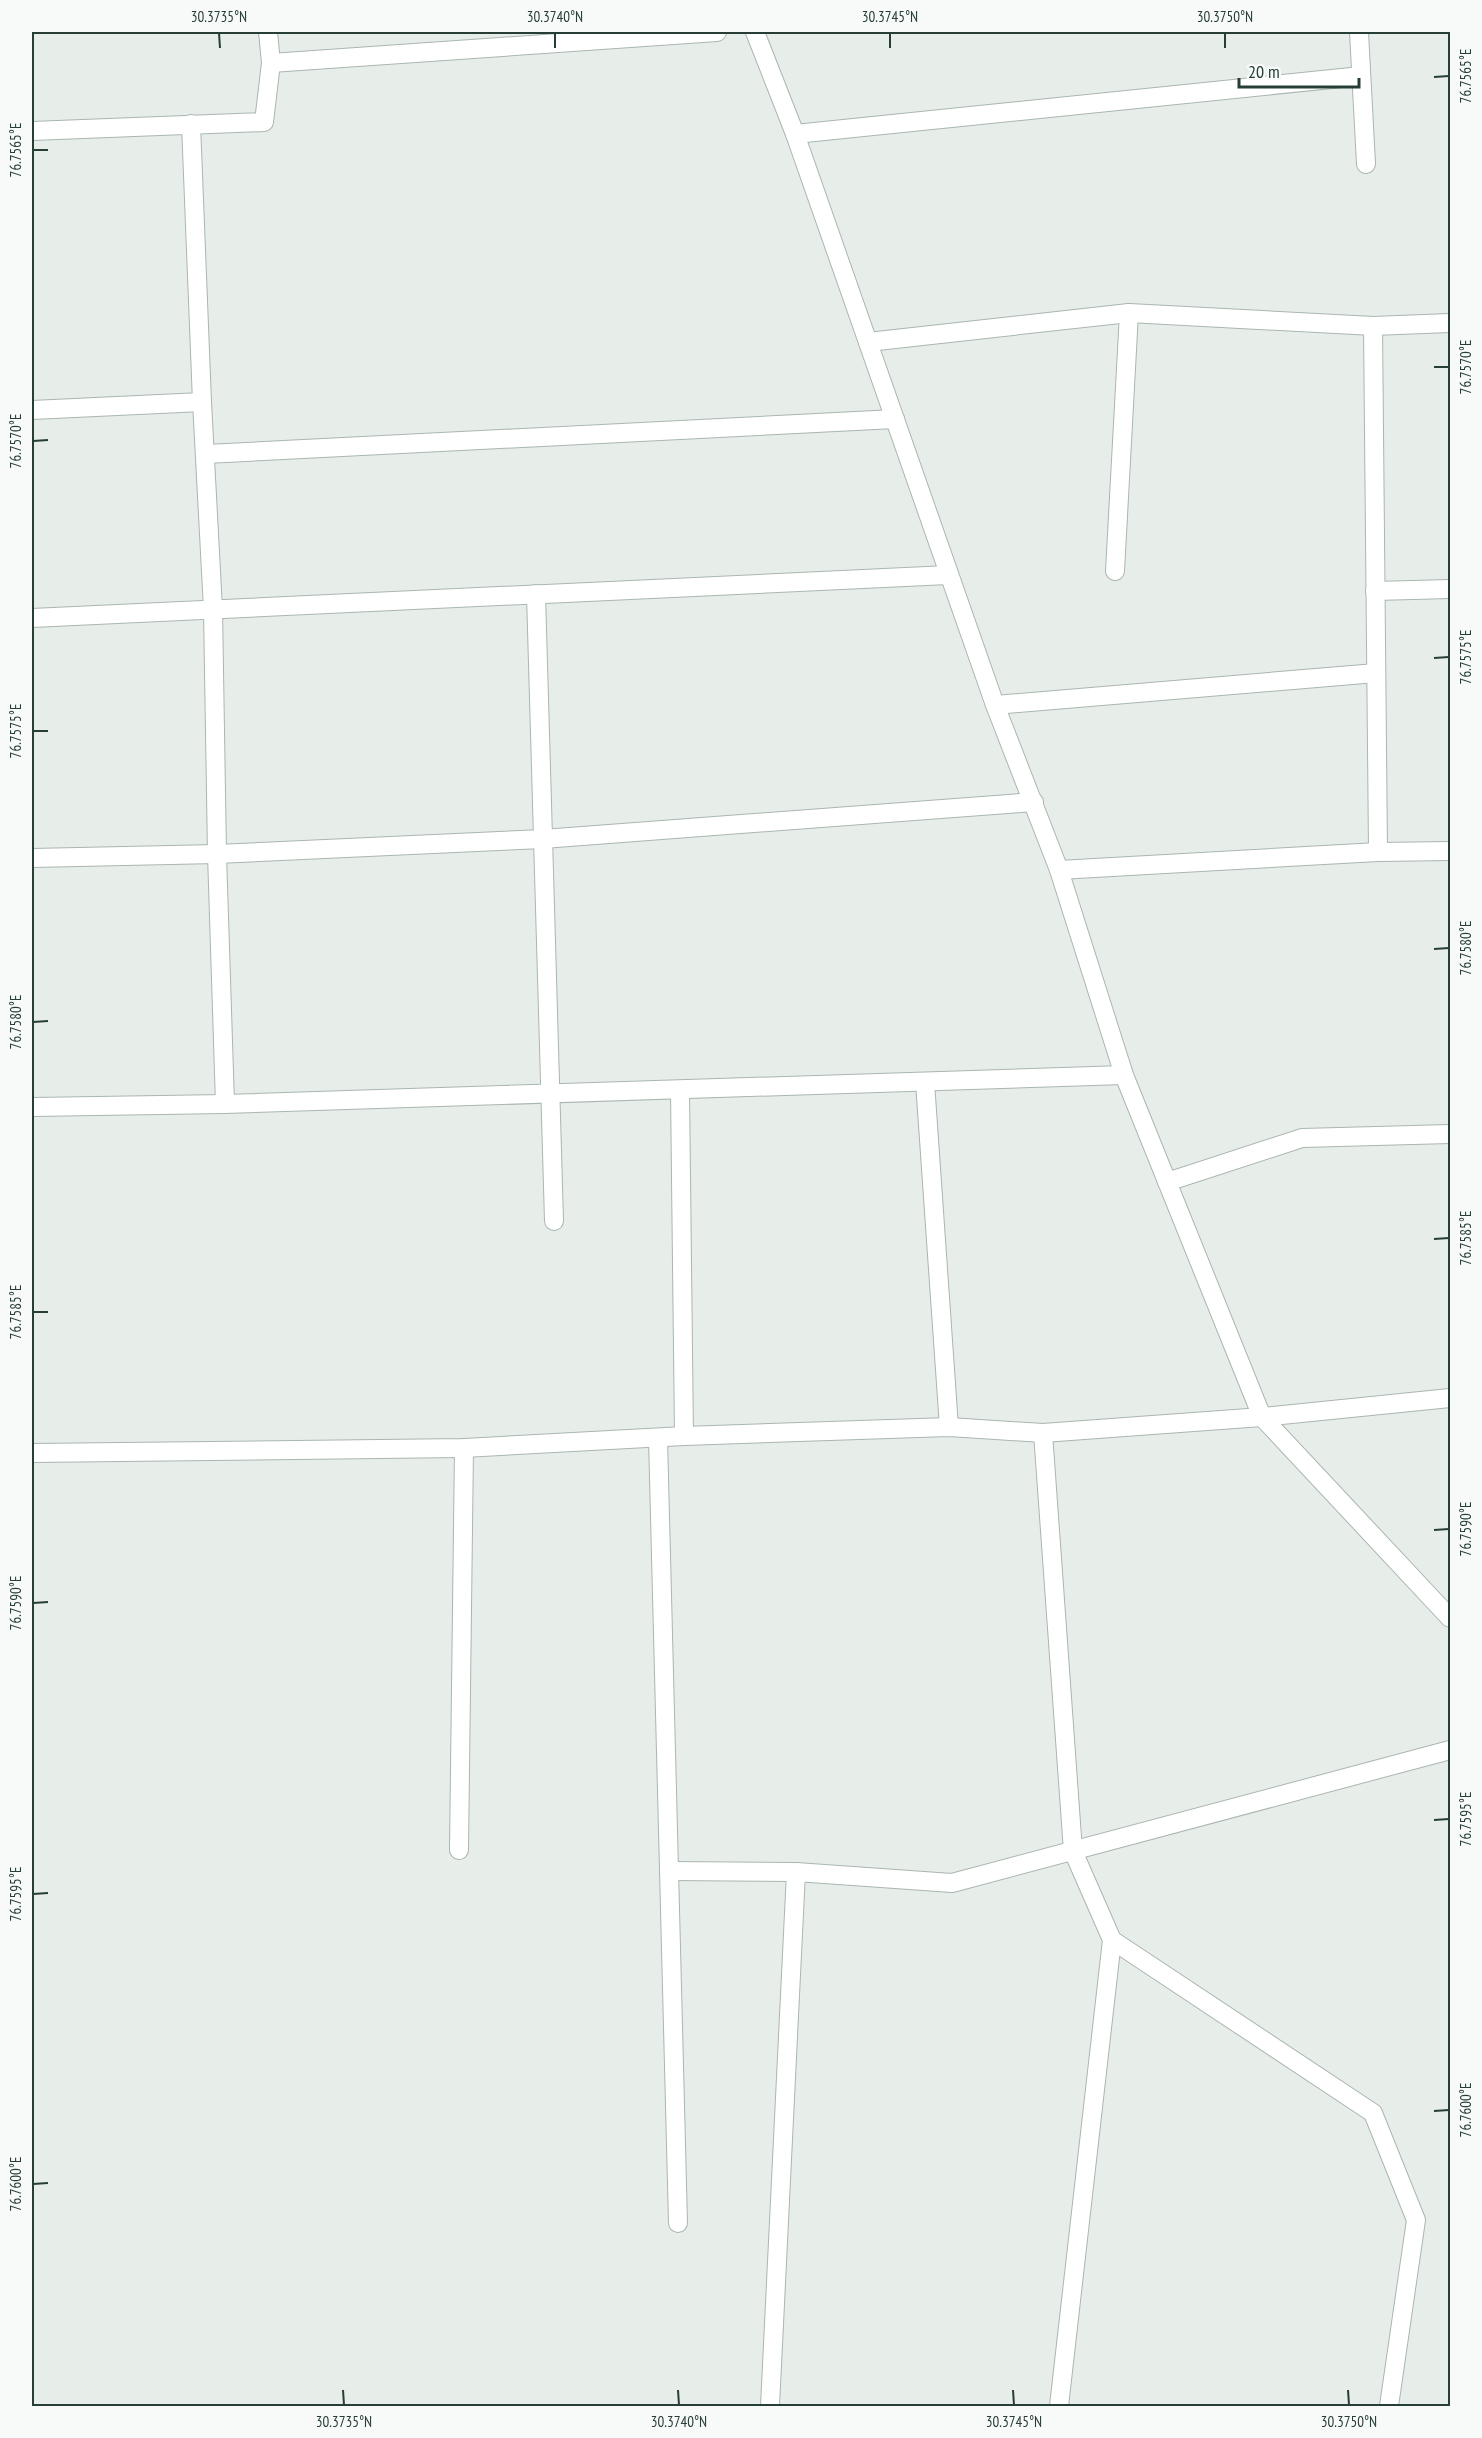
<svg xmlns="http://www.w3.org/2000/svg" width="1482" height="2438" font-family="'PT Sans Narrow',sans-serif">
  <rect width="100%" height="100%" fill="#e7eeea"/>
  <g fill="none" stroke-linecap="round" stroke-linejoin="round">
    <defs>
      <g id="minor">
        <path d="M1359 32 1366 164"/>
        <path d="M271 63 717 32"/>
        <path d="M191 124 202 402 213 609 217 854 225 1104"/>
        <path d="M32 131 264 122 271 63 268 32"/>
        <path d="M795 134 1361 76"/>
        <path d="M1373 326 1378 852"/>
        <path d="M868 342 1129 313 1373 326 1450 323"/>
        <path d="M32 410 202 402"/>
        <path d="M206 454 895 419"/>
        <path d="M1115 571 1129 313"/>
        <path d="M1375 591 1450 589"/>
        <path d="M536 594 554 1221"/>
        <path d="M32 618 948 575"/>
        <path d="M995 705 1376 673"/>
        <path d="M32 858 217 854 543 839 1034 802"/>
        <path d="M1059 870 1378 852 1450 851"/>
        <path d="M925 1082 949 1427"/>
        <path d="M680 1090 684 1436"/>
        <path d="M32 1107 225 1104 1124 1075"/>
        <path d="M1167 1182 1302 1138 1450 1134"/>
        <path d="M1043 1433 1073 1851 1112 1940 1059 2406"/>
        <path d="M658 1438 678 2223"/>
        <path d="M32 1453 464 1448 684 1436 949 1427 1043 1433 1262 1417 1450 1398"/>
        <path d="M459 1850 464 1448"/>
        <path d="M669 1871 796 1872 952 1883 1450 1750"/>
        <path d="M1112 1940 1373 2113 1416 2220 1389 2406"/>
        <path d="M770 2406 796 1872"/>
      </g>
      <path id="tertiary" d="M755 32 795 134 995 705 1059 870 1124 1075 1262 1417 1450 1618"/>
    </defs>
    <use href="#minor" stroke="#aab6b0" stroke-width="20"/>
    <use href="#tertiary" stroke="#aab6b0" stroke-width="20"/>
    <use href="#minor" stroke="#fff" stroke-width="18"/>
    <use href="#tertiary" stroke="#fff" stroke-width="18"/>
  </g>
  <path fill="none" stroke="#273e36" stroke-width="2" d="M219 33 220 48M555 33V48M890 33V48M1225 33V48M1434 77 1449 76M33 150H48M1434 367H1449M33 441 48 440M1434 658 1449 657M33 731H48M1434 949 1449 948M33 1022 48 1021M1434 1239 1449 1238M33 1312H48M1434 1530 1449 1529M33 1603 48 1602M1434 1820 1449 1819M33 1894 48 1893M1434 2111 1449 2110M33 2184 48 2183M343 2390 344 2405M678 2390 679 2405M1013 2390 1014 2405M1348 2390 1349 2405"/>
  <rect width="1482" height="2438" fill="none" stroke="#f7faf8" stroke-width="66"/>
  <path d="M1239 78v9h120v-9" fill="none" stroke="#273e36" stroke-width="3"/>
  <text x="1248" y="78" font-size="18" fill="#273e36" stroke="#f7faf8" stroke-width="4.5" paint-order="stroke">20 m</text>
  <rect x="33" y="33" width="1416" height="2372" fill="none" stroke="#273e36" stroke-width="2"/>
  <g font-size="15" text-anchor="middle" fill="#273e36">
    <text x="219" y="22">30.3735°N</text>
    <text x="555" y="22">30.3740°N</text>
    <text x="890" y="22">30.3745°N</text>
    <text x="1225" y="22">30.3750°N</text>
    <text transform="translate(1466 76) rotate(-90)" y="5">76.7565°E</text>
    <text transform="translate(16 150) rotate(-90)" y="5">76.7565°E</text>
    <text transform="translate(1466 367) rotate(-90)" y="5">76.7570°E</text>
    <text transform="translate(16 441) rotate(-90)" y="5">76.7570°E</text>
    <text transform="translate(1466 657) rotate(-90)" y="5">76.7575°E</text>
    <text transform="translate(16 731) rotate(-90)" y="5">76.7575°E</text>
    <text transform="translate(1466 948) rotate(-90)" y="5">76.7580°E</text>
    <text transform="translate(16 1022) rotate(-90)" y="5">76.7580°E</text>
    <text transform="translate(1466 1238) rotate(-90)" y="5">76.7585°E</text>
    <text transform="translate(16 1312) rotate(-90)" y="5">76.7585°E</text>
    <text transform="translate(1466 1529) rotate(-90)" y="5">76.7590°E</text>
    <text transform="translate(16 1603) rotate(-90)" y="5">76.7590°E</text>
    <text transform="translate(1466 1819) rotate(-90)" y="5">76.7595°E</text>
    <text transform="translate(16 1894) rotate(-90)" y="5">76.7595°E</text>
    <text transform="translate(1466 2110) rotate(-90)" y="5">76.7600°E</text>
    <text transform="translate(16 2184) rotate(-90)" y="5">76.7600°E</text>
    <text x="344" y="2427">30.3735°N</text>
    <text x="679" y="2427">30.3740°N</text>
    <text x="1014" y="2427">30.3745°N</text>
    <text x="1349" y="2427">30.3750°N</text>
  </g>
</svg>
